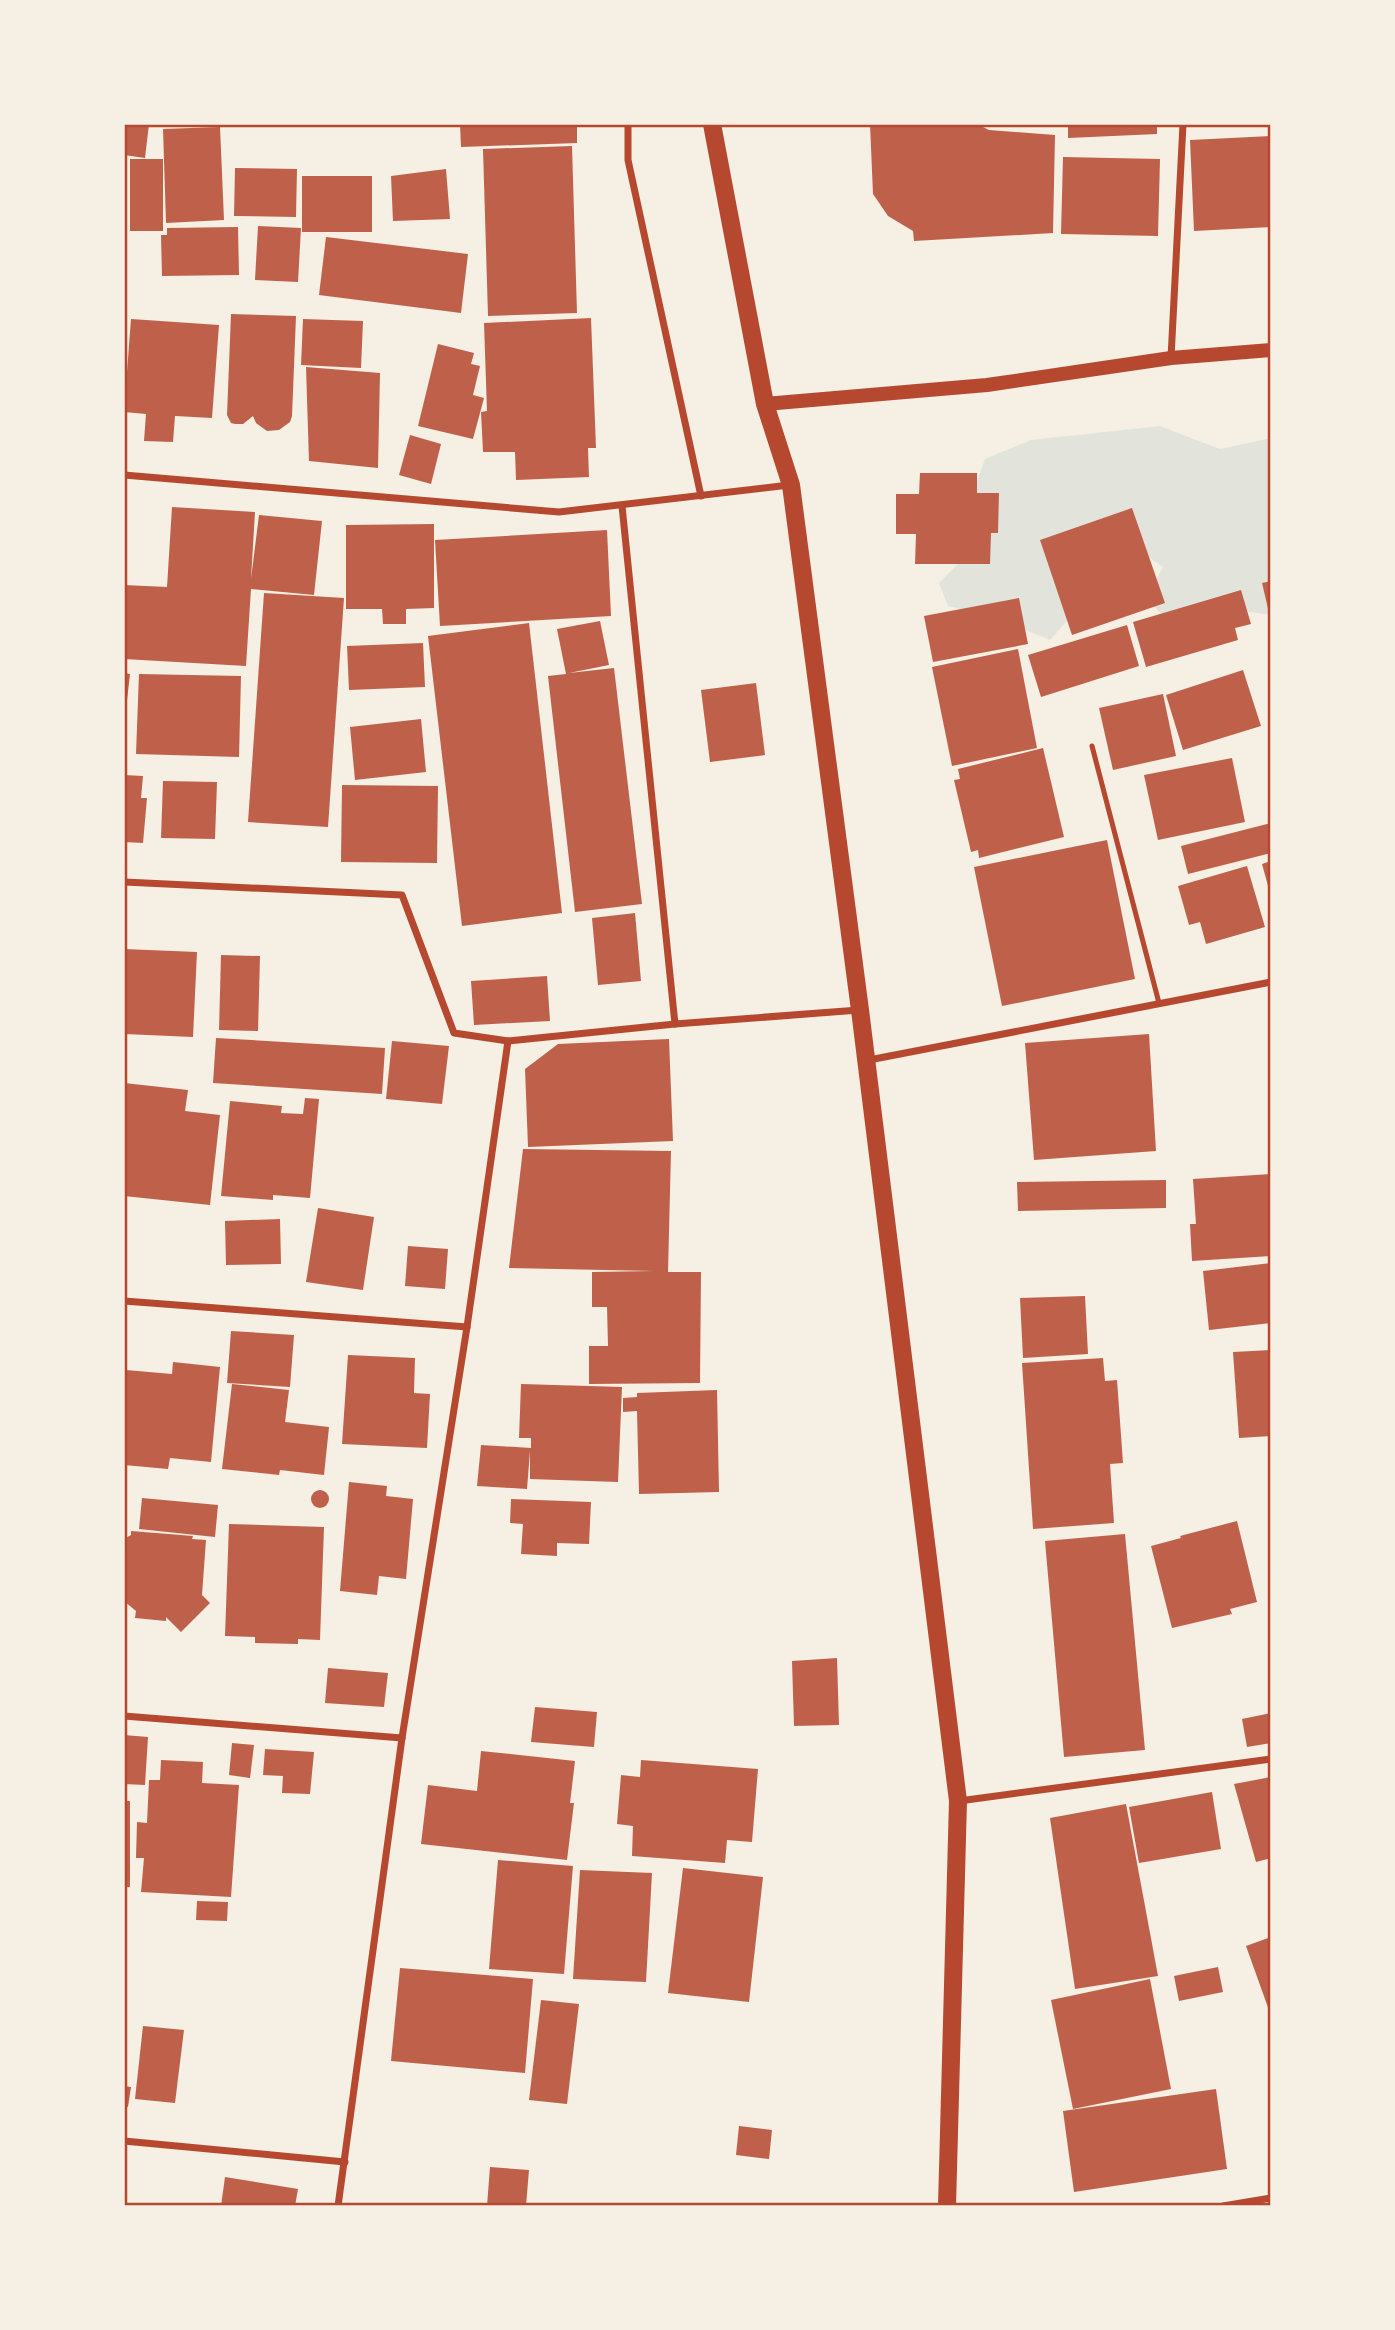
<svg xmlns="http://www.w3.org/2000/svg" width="1395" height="2330" font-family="'Exo 2',sans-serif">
  <rect width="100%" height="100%" fill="#f6efe4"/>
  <path fill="#e2e4dc" d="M1160 426 1220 449 1271 438V615L1221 608 1166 620 1147 597 1163 567 1109 530 1076 611 1050 640 991 616 948 606 939 583 973 549 974 490 985 459 1031 440Z"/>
  <g fill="#bf614a">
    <path d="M124 124H149L145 158 124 155Z"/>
    <path d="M460 124H577V143L461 147Z"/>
    <path d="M870 124H977L989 130 1055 135 1053 233 914 241 913 231 888 216 873 194Z"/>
    <path d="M1068 124H1157V134L1068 138Z"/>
    <path d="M220 127 224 220 166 223 163 129Z"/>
    <path d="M1271 136V227L1194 231 1190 140Z"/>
    <path d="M572 146 577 313 488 316 483 149Z"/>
    <path d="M1063 157 1160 159 1158 236 1061 234Z"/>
    <rect x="130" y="159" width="33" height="72"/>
    <path d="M235 168 297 169 296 217 234 216Z"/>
    <path d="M446 169 450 219 393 221 391 176Z"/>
    <rect x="302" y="176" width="70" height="56"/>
    <path d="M258 226 301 228 298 282 255 280Z"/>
    <path d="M238 227 239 275 162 276 161 235H167V228Z"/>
    <path d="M326 237 468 254 461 313 319 295Z"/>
    <path d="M231 314 296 316 292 416 290 422 279 430 267 431 256 423 253 416 243 424H235L231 423 227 415Z"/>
    <path d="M591 318 596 448H588L589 477 516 480 515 452H483L481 412 487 411 484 323Z"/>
    <path d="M131 319 219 325 212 418 175 416 173 442 144 441 146 414 124 412Z"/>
    <path d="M303 319 363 321 361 368 301 365Z"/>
    <path d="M438 344 474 353 471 364 480 366 473 395 484 398 473 439 418 426Z"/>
    <path d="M306 367 380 373 378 468 309 461Z"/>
    <path d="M410 435 441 444 431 484 399 475Z"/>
    <path d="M920 473H977V493H999L998 533H991L990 564H915L916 534H896V494H919Z"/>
    <path d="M172 507 255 512 251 579 259 515 322 521 314 595 251 589 246 666 124 659V585L167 587Z"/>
    <path d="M1132 508 1165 603 1072 635 1040 540Z"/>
    <path d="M434 524V608L406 609V624H383L382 609H346V525Z"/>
    <path d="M607 530 611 616 440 626 435 540Z"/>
    <path d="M1271 581V617H1270L1262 583Z"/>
    <path d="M1241 590 1251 624 1235 628 1238 640 1146 667 1133 622Z"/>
    <path d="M264 593 344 598 328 827 248 822Z"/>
    <path d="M1019 598 1028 644 933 662 924 616Z"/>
    <path d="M600 621 609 665 569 673 614 668 642 904 575 912 548 676 566 674 557 629Z"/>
    <path d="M529 623 562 913 462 926 428 636Z"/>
    <path d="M1127 625 1139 666 1041 697 1028 655Z"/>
    <path d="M423 643 425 687 349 690 347 646Z"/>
    <path d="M1018 649 1037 748 952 766 932 667Z"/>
    <path d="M1243 670 1261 726 1183 750 1166 695Z"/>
    <path d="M124 673 130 674 126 709H124Z"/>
    <path d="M139 674 241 676 239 757 136 754Z"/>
    <path d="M756 683 765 755 710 762 701 690Z"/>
    <path d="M1163 694 1176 756 1113 770 1099 708Z"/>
    <path d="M421 719 426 772 355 780 350 727Z"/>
    <path d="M1043 748 1064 837 979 858 978 850 971 852 954 780 960 779 958 769Z"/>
    <path d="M1232 758 1245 822 1158 840 1144 775Z"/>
    <path d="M124 775 143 776 141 798H147L143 843 124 842Z"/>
    <path d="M163 781 217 782 215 839 161 838Z"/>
    <path d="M342 785 438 786 437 863 341 862Z"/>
    <path d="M1271 823V853L1188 874 1181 846Z"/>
    <path d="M1107 840 1135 979 1002 1006 974 867Z"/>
    <path d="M1271 861V892L1270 893 1262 864Z"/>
    <path d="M1247 866 1265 927 1206 944 1200 922 1189 925 1178 886Z"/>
    <path d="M635 913 641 981 598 985 592 918Z"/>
    <path d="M124 949 197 952 193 1037 124 1034Z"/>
    <path d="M221 955 260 956 258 1031 219 1030Z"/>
    <path d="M547 976 550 1021 474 1025 471 981Z"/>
    <path d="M1149 1034 1156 1151 1034 1160 1025 1043Z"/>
    <path d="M216 1038 385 1048 382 1094 213 1083Z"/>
    <path d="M669 1039 673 1141 528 1147 525 1069 558 1044Z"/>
    <path d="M392 1041 449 1046 442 1104 386 1099Z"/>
    <path d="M124 1083 188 1090 185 1111 220 1115 210 1205 124 1196Z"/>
    <path d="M305 1098 319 1099 310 1198 273 1195V1200L221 1196 230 1101 282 1106 281 1113 303 1114Z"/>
    <path d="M523 1149 671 1151 668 1272H701L700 1383 589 1384V1346H608L607 1307H592V1272L654 1271 509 1268Z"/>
    <path d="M1271 1174V1256L1192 1261 1190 1224H1196L1193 1179Z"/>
    <path d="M1166 1180V1208L1018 1211 1017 1182Z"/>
    <path d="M318 1208 374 1217 363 1290 306 1282Z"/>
    <path d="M280 1219 281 1264 226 1265 225 1221Z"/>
    <path d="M408 1246 448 1249 445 1289 405 1286Z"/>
    <path d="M1271 1263V1323L1209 1330 1203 1271Z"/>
    <path d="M1085 1296 1088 1354 1023 1358 1020 1298Z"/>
    <path d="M231 1331 294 1335 290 1387 227 1383Z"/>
    <path d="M1271 1350V1436L1239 1438 1233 1352Z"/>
    <path d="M348 1355 415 1358 414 1393 430 1394 427 1448 342 1444Z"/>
    <path d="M1103 1358 1105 1381 1117 1380 1123 1463 1110 1464 1114 1523 1033 1529 1022 1363Z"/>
    <path d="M173 1362 220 1367 211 1462 170 1458 168 1469 124 1465 126 1370 172 1374Z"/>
    <path d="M232 1384 289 1390 285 1422 329 1427 324 1475 280 1470 279 1475 222 1469Z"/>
    <path d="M521 1384 622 1387 618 1482 530 1479V1451L527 1489 477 1486 481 1445 531 1448V1438H519Z"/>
    <path d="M717 1390 719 1492 639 1494 637 1411 623 1412V1398L637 1397V1393Z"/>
    <path d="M349 1482 387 1486 386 1496 413 1499 406 1579 379 1576 377 1595 340 1591Z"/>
    <circle cx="320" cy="1499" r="9"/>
    <path d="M142 1498 218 1505 215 1537 139 1529Z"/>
    <path d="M511 1499 591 1502 589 1544 557 1543V1556L521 1554 523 1524 510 1523Z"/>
    <path d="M1237 1521 1257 1602 1230 1609 1232 1614 1172 1628 1151 1546 1181 1538 1180 1536Z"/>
    <path d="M229 1524 324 1527 320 1640 298 1639V1644L255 1643V1637L225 1636Z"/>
    <path d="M131 1531 193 1536 192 1539 206 1540 202 1595 210 1603 181 1632 166 1617V1621L135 1618 136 1611 124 1601V1539L131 1535Z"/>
    <path d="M1125 1534 1145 1750 1064 1757 1045 1541Z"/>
    <path d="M837 1658 839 1725 794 1726 792 1661Z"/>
    <path d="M328 1668 388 1673 384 1707 325 1703Z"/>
    <path d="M535 1707 597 1712 594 1747 531 1742Z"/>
    <path d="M1271 1713V1743L1247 1747 1242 1719Z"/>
    <path d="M124 1735 148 1737 145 1785 124 1784Z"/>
    <path d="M232 1743 254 1745 250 1778 229 1775Z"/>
    <path d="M265 1749 314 1752 310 1794 282 1793 283 1776 263 1775Z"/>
    <path d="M481 1751 575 1761 570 1803H574L567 1860 421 1844 428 1785 477 1791Z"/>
    <path d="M161 1760 203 1762 202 1783 239 1785 231 1897 141 1892 144 1858H136L137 1822 147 1823 149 1780H160Z"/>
    <path d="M641 1760 758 1769 752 1842 727 1840 725 1863 632 1856 633 1826 617 1824 621 1775 640 1777Z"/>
    <path d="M1271 1777V1858L1256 1862 1234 1784Z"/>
    <path d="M1212 1792 1221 1849 1139 1863 1129 1807Z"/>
    <rect x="124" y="1801" width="6" height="86"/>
    <path d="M1126 1804 1158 1976 1075 1989 1050 1818Z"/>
    <path d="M498 1860 573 1866 564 1974 489 1969Z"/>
    <path d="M683 1868 763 1877 749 2002 668 1993Z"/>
    <path d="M580 1870 652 1873 646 1982 573 1979Z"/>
    <path d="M197 1901 228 1902 227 1921 196 1920Z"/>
    <path d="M1271 1937V2013H1270L1246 1946Z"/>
    <path d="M1218 1967 1223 1992 1179 2001 1174 1976Z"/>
    <path d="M400 1968 533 1979 525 2073 391 2061Z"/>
    <path d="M1150 1979 1171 2089 1073 2109 1051 2000Z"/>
    <path d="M541 2000 579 2004 567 2104 529 2100Z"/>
    <path d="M143 2026 184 2030 175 2103 135 2099Z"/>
    <path d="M124 2086 131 2087 128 2107 124 2106Z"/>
    <path d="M1216 2089 1227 2169 1074 2192 1063 2111Z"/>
    <path d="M739 2126 772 2130 769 2159 736 2155Z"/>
    <path d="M490 2167 529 2170 526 2206H487Z"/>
    <path d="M225 2177 298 2189 295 2206H221Z"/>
  </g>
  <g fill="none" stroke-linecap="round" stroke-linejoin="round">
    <path stroke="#b5482f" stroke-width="5" d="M1092 746 1159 1003"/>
    <g stroke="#b5482f" stroke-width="7">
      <path d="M628 124V160L701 496"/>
      <path d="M1171 358 1183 124"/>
      <path d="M124 475 559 512 789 485"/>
      <path d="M622 506 675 1024"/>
      <path d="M124 882 402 895 454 1033 508 1041 675 1024 859 1010"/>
      <path d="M869 1060 1271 982"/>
      <path d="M124 1301 467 1327"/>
      <path d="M124 1716 402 1738"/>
      <path d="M959 1801 1271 1759"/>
      <path d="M124 2141 345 2162"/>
      <path d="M338 2206 402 1738 467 1327 508 1041"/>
      <path d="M1223 2206 1271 2198"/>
    </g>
    <path stroke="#b5482f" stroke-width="14" d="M765 404 987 385 1171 358 1271 350"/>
    <path stroke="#b5482f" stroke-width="18" d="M712 124 765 404 791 485 860 1010 958 1801 947 2206"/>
  </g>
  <rect width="1395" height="2330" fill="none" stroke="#f6efe4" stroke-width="252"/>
  <rect x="126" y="126" width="1143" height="2078" fill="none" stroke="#b5482f" stroke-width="2.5"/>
</svg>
